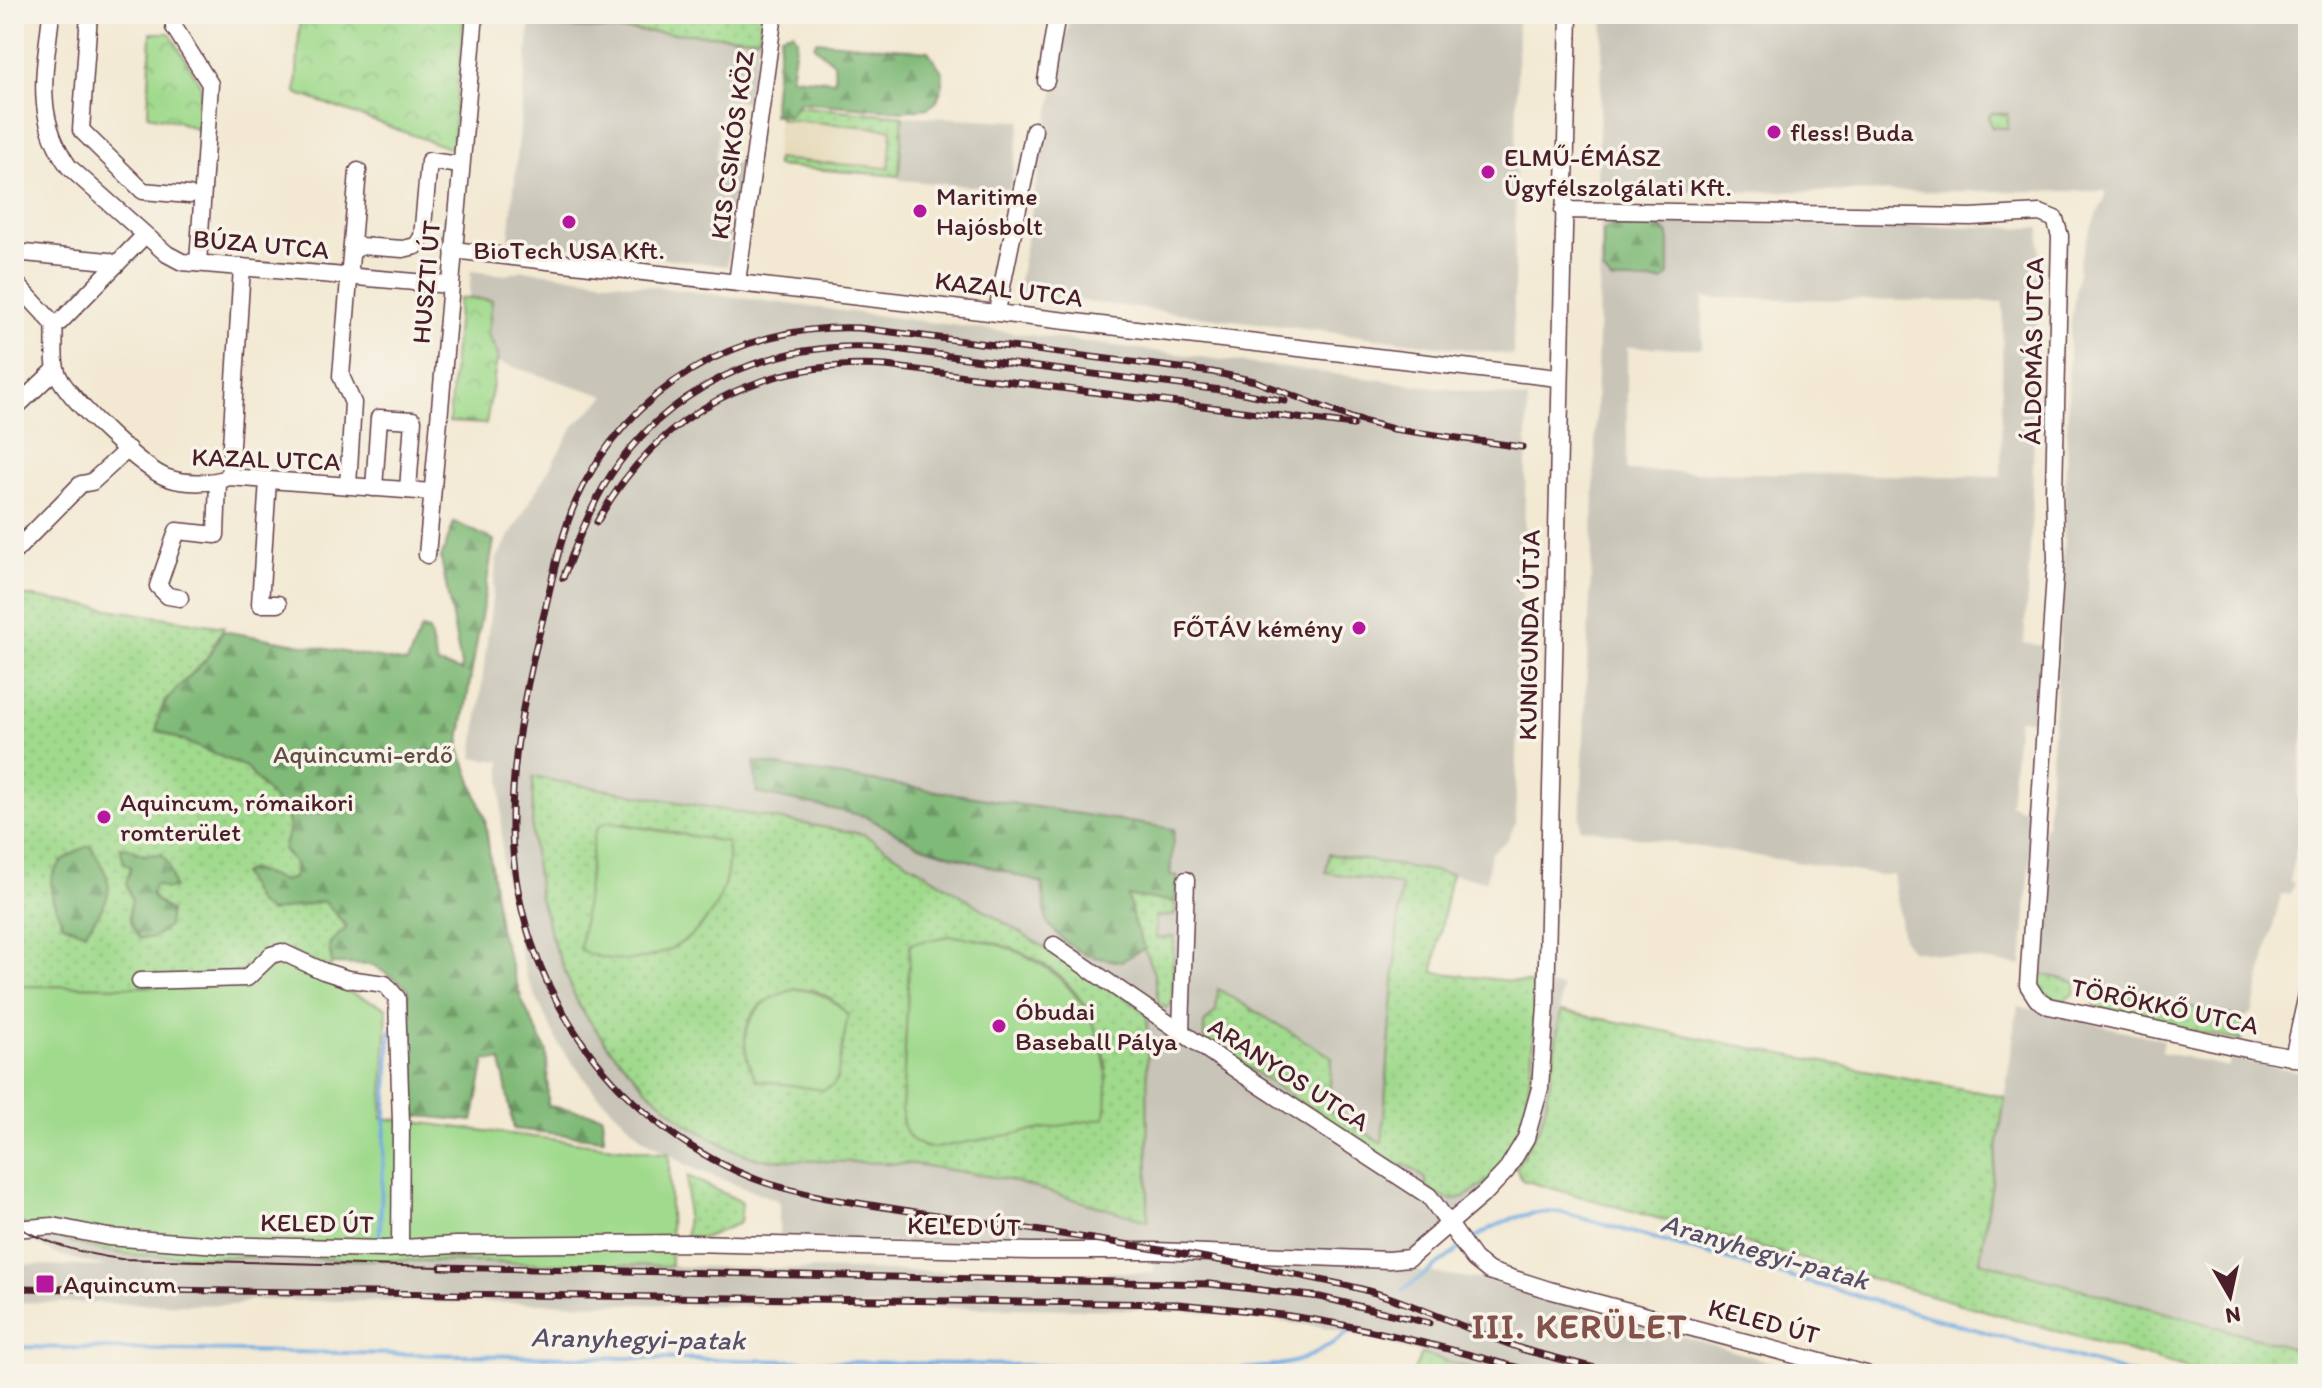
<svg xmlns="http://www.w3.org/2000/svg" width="2322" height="1388" font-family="Itim,sans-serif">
  <defs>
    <pattern id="grass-dots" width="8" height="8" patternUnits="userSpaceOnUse" patternTransform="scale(2)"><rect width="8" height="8" fill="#a0da8d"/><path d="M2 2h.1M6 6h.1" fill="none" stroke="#8bbb7a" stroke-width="1.8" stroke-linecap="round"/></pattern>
    <pattern id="forest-firs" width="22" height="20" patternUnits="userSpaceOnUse" patternTransform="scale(2)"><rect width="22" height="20" fill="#80ba78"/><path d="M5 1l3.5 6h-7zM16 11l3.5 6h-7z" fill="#6b9763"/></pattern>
    <pattern id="park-crowns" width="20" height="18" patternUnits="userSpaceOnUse" patternTransform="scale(2)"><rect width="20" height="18" fill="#a0da8d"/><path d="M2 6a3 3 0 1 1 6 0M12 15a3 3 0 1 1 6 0" fill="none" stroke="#8bbb7a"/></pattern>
  </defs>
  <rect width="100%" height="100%" fill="#f7f3e8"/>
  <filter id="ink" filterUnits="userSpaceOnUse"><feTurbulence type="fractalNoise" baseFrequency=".0125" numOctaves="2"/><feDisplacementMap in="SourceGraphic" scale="16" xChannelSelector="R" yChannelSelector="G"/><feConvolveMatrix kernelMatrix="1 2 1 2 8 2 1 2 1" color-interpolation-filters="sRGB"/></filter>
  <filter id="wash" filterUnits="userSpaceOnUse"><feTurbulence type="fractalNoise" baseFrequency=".006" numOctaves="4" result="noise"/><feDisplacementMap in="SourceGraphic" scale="32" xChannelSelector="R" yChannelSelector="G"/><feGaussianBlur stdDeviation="1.8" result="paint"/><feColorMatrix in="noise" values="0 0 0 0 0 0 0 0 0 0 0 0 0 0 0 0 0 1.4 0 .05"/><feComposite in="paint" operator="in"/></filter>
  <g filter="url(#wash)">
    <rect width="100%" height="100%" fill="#f3e9d3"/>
    <path fill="#e7daba" d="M780 105 903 116 899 176 774 165Z"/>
    <g fill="#c8c4b8" fill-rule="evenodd">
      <path d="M1071 14H1528V22L1518 21 1513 355 1017 293 1047 124Z"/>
      <path d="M1604 14H2308V576L2305 575 2303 581 2308 583V697L2297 797 2307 801 2289 881 2294 883 2290 894H2281L2252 1013 2243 1018 2036 973 2044 827 2047 826 2062 597 2070 329 2080 259 2091 227 2105 198V191L1610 192 1597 181Z"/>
      <path d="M530 25 759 38 751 102 722 100 715 160 740 163 727 266 509 239Z"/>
      <path d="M903 116 1021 121 1010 189 899 180Z"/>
      <path d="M1601 220 2040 228 2031 533 2024 643 2043 646 2038 721 2018 719 2010 804 2028 812 2033 823 2022 966 1911 950 1903 940 1893 875H1877L1580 828 1593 527ZM1703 298 2003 302 2001 477 1627 471V347L1702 348Z"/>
      <path d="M523 270 1528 399 1515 824 1507 841 1491 853 1486 881 1451 874 1433 972 1562 987 1554 1070 1540 1126 1516 1167 1404 1269 1492 1281 1812 1374H1490L1370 1338 1318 1326 1175 1310 251 1300 237 1305 14 1302V1264L107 1267 56 1254 14 1232V1219L61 1242 98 1251 164 1256 1104 1275V1272L1154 1273 1155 1252 779 1238V1201L692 1168 642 1138 595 1092 559 1045 526 976 502 866 501 761 473 758 497 558 574 426 606 396 465 352 471 271 506 275Z"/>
      <path d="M2018 1006 2164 1040 2162 1052 2228 1067 2231 1059 2308 1073V1352L1980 1261Z"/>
    </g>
    <g fill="url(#grass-dots)" stroke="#757c5c" stroke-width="2" fill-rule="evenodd">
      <path d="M532 14H762L759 38 530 25Z"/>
      <path d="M795 106 903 116 899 176 776 166V159L889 168 892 129 779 119 780 115 790 114Z"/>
      <path d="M1992 113 2008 114V128H1992L1989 116Z"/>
      <path d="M14 592 21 595 224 627 206 659 164 702 157 730 246 767 286 814 290 827 286 838 296 866 294 878 283 881 250 869 242 875 269 912 324 901 348 927 329 944 332 964 329 969 290 951 250 971 136 987 14 986Z"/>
      <path d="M533 777 863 834 1147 1012 1148 1221 1005 1179 914 1164 757 1159 730 1148 687 1124 649 1091 607 1045 579 1006 554 945 539 894 532 836ZM614 822 726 842C730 858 726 870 722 885 706 945 652 967 595 956L607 823ZM949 936C1001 939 1059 960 1086 1009 1096 1027 1102 1048 1107 1068L927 1148 910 1138 902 1121 910 945ZM797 989 816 991 832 999 757 1080C742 1056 739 1024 762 1004 771 997 787 993 797 989Z"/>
      <path d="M1329 854 1451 874 1433 972 1535 984C1532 1046 1536 1154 1474 1191 1452 1205 1445 1202 1426 1185V1179L1410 1167 1396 1164 1204 1039V1024L1216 1011 1218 989 1332 1057 1328 1109 1382 1143 1401 885 1326 872Z"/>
      <path d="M1127 895 1175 902V915L1156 917V938L1174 937 1172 1002 1167 1008 1159 1005 1154 974 1134 924Z"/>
      <path d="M2036 973 2076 982 2074 994 2063 1001 2048 998 2033 983Z"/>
      <path d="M2095 987 2243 1018 2241 1041 2101 1012C2092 1005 2092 997 2095 987Z"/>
      <path d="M1561 1011 2005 1097 1980 1261 2308 1352V1374H2209L1522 1180 1516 1167 1540 1126 1546 1105Z"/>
      <path d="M688 1176 742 1202 740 1223 703 1238 686 1237Z"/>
      <path d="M1422 1354 1490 1374H1412Z"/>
    </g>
    <g fill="url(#forest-firs)" stroke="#656c52" stroke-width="2">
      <path d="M793 32 797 38 791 77 835 81 834 63 814 46 816 41 928 51 943 73 942 88 936 102 928 108 902 111 798 102 790 115H773C773 87 778 62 781 35Z"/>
      <path d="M1614 224 1658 225 1669 234V275L1663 281H1612L1603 271V232Z"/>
      <path d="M454 522 494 540 459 746 485 819 499 928 523 1003 547 1052 548 1106 602 1115 604 1139 514 1129 501 1061 485 1060 473 1121 409 1115 408 988 373 965 332 964 329 944 347 927 324 901 269 912 257 903 242 874 250 869 283 881 294 878 296 866 283 849 290 827 286 814 246 767 157 730C157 697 187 683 206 659 213 651 217 640 223 631L407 663 421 629 429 631 437 664 462 671 441 558Z"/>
      <path d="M754 762 1174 829 1170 875 1178 876 1175 902 1128 896 1134 924 1145 948 1120 962 1086 955 1065 942 1047 923 1042 883 916 844 865 816 757 793Z"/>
      <path d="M91 846C117 890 114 892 85 933L63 924C52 898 40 878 68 857 76 852 82 847 91 846Z"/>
      <path d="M120 847 129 848 143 855 162 854 169 865 174 888 166 889 155 884 151 893 154 899 170 911 168 927 152 938H139C130 923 126 917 132 900L126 883 131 867 124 863Z"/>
    </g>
    <g fill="url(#park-crowns)" stroke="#757c5c" stroke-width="2">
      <path d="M300 14H464L452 149 296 93Z"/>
      <path d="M151 33H170L201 86 198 130 177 121 148 115Z"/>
      <path d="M459 298 492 300 488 335 498 355 486 424 449 422Z"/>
    </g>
    <g fill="#a0da8d" stroke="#757c5c" stroke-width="2">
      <path d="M607 822 727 842C737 905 684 962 621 960 607 959 591 957 580 949L594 835 598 827Z"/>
      <path d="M949 936C1053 943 1119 1013 1105 1118L934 1148C913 1147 902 1133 902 1113L910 944Z"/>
      <path d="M279 962 387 1008 382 1118 669 1154 671 1266 135 1255C91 1250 53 1241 14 1219V986L136 987 249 983Z"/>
      <path d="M797 989C820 992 833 998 848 1015L837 1079 832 1086 823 1090 757 1080C731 1037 750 999 797 989Z"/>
    </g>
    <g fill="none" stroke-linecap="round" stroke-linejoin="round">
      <g stroke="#71abe1" stroke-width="4">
        <path d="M1469 1242C1499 1221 1527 1209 1564 1213L2133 1374"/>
        <path d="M379 1246 390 1031"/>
        <path d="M1403 1290 1462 1247"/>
        <path d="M14 1347 1240 1369C1291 1366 1307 1362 1349 1332"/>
      </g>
    </g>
  </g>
  <g filter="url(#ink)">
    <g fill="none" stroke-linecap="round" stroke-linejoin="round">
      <defs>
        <g id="minor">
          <path d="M51 14C45 72 33 116 69 167L167 254 182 262 450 285"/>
          <path d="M89 14 81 130 143 191 189 195"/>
          <path d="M174 14V27L210 84 198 263"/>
          <path d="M1046 81 1057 14"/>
          <path d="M1563 210 1971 217 2040 213 2055 219 2060 236 2054 492 2056 559 2028 985 2037 999 2049 1006 2251 1050 2308 1060"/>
          <path d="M453 250 1558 378"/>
          <path d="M14 252 108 261 116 265"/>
          <path d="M352 252 360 246 403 249 416 246 422 237 429 161 461 165"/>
          <path d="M14 281 54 324C56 342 51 363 60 379 74 403 143 470 168 478 185 484 214 484 229 477L432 492"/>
          <path d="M737 282 774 14"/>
          <path d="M997 311 1034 130"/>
          <path d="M54 324 60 322 145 235"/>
          <path d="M14 409 56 369"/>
          <path d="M229 477 242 267"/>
          <path d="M268 480 260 604H278"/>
          <path d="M348 485 353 403 341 376 358 171"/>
          <path d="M374 488 379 418 413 420 408 490"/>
          <path d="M14 552 81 484 92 482 128 449"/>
          <path d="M427 555 475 14"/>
          <path d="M180 598 168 596 158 586 177 531 216 535 218 482"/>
          <path d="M1054 945 1244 1075 1429 1196 1474 1259 1489 1271 1549 1290 1866 1374"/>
          <path d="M140 981 247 978 271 955 282 952 323 971 348 979 385 984 397 998 401 1122 400 1247"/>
          <path d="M1181 1032 1186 880"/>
          <path d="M2293 1058 2308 990"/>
          <path d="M14 1229 53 1226 108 1237 218 1245 384 1249 456 1245 688 1243 1032 1251H1155L1389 1260 1409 1258 1486 1192 1506 1171 1526 1138 1540 1088 1546 1005 1569 14"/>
        </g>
      </defs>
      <use href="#minor" stroke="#633d44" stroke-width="19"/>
      <use href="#minor" stroke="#fff" stroke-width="16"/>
      <path stroke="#4a1f2b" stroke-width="2" d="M14 1225C47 1244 83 1254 121 1259L441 1267"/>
      <defs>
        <g id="rail">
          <path d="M1522 447 1393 429 1354 419 1255 381 1212 372 859 328C738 323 626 389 576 501 558 542 551 588 540 630 524 695 511 763 512 829 514 980 610 1120 750 1177 774 1187 800 1192 826 1198 1000 1226 1176 1248 1349 1286 1412 1300 1470 1333 1532 1352"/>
          <path d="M597 522C659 411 761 359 886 366L1353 425"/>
          <path d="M563 578C579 538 593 498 619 463 682 378 783 339 886 348L1237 392 1285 401"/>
          <path d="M441 1267 1210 1284 1320 1297 1429 1323"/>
          <path d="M14 1288 1178 1304C1233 1309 1288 1314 1343 1325 1410 1338 1475 1356 1541 1374"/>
          <path d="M1521 1349 1618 1374"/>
        </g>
      </defs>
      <use href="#rail" stroke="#4a1f2b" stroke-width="7"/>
      <use href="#rail" stroke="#f7f3e8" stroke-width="4" stroke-dasharray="12" stroke-linecap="butt"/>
    </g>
  </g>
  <g fill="#b5179e" stroke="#f7f3e8" stroke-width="3">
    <circle cx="1774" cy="132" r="8"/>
    <circle cx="1488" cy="172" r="8"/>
    <circle cx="920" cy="211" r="8"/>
    <circle cx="569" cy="222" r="8"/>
    <circle cx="1359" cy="628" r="8"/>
    <circle cx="104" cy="817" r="8"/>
    <circle cx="999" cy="1026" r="8"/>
    <rect x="35" y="1274" width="20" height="20" rx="4"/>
  </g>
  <g text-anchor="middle" stroke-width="7" stroke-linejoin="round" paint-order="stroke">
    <g font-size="26" fill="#4a1f2b" stroke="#f7f3e8" text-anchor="start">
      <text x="1790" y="141">fless! Buda</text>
      <text x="1504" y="166">ELMŰ-ÉMÁSZ<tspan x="1504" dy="30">Ügyfélszolgálati Kft.</tspan></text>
      <text x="936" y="205">Maritime<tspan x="936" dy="30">Hajósbolt</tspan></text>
      <text x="569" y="259" text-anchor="middle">BioTech USA Kft.</text>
      <text x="1343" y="637" text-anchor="end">FŐTÁV kémény</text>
      <text x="120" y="811">Aquincum, rómaikori<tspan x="120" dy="30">romterület</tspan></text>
      <text x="1015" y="1020">Óbudai<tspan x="1015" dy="30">Baseball Pálya</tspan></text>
      <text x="63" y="1293">Aquincum</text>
    </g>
    <g font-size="26" fill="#4a1f2b" stroke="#f7f3e8">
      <text transform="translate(732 145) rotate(-82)" y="9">KIS CSIKÓS KÖZ</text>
      <text transform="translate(261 244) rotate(5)" y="9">BÚZA UTCA</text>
      <text transform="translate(426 282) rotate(-85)" y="9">HUSZTI ÚT</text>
      <text transform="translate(1009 289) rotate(7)" y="9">KAZAL UTCA</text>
      <text transform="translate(2033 351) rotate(-89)" y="9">ÁLDOMÁS UTCA</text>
      <text transform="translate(266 459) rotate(2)" y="9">KAZAL UTCA</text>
      <text transform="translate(1529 635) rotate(-89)" y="9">KUNIGUNDA ÚTJA</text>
      <text transform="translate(2165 1006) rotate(12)" y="9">TÖRÖKKŐ UTCA</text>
      <text transform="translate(1289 1074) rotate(33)" y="9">ARANYOS UTCA</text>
      <text transform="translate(317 1223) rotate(1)" y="9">KELED ÚT</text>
      <text transform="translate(964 1226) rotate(1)" y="9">KELED ÚT</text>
      <text transform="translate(1764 1321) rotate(15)" y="9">KELED ÚT</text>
    </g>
    <g font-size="26" fill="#604e44" stroke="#f7f3e8">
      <text x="363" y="763">Aquincumi-erdő</text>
    </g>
    <g font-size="28" font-style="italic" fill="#58506b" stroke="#f7f3e8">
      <text transform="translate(1765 1251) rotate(16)" y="10">Aranyhegyi-patak</text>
      <text transform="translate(638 1338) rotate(1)" y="10">Aranyhegyi-patak</text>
    </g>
    <g font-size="34" font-weight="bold" letter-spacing="2" fill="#82524b" stroke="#f7f3e8">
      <text x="1580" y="1338">III. KERÜLET</text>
    </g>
  </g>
  <rect width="2322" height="1388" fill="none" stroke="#f7f3e8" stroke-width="48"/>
  <g transform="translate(2230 1296) rotate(171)" stroke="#f7f3e8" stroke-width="6" paint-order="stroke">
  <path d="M0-6L14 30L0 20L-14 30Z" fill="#4a1f2b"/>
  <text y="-12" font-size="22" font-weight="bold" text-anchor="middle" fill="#4a1f2b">N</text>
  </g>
</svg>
